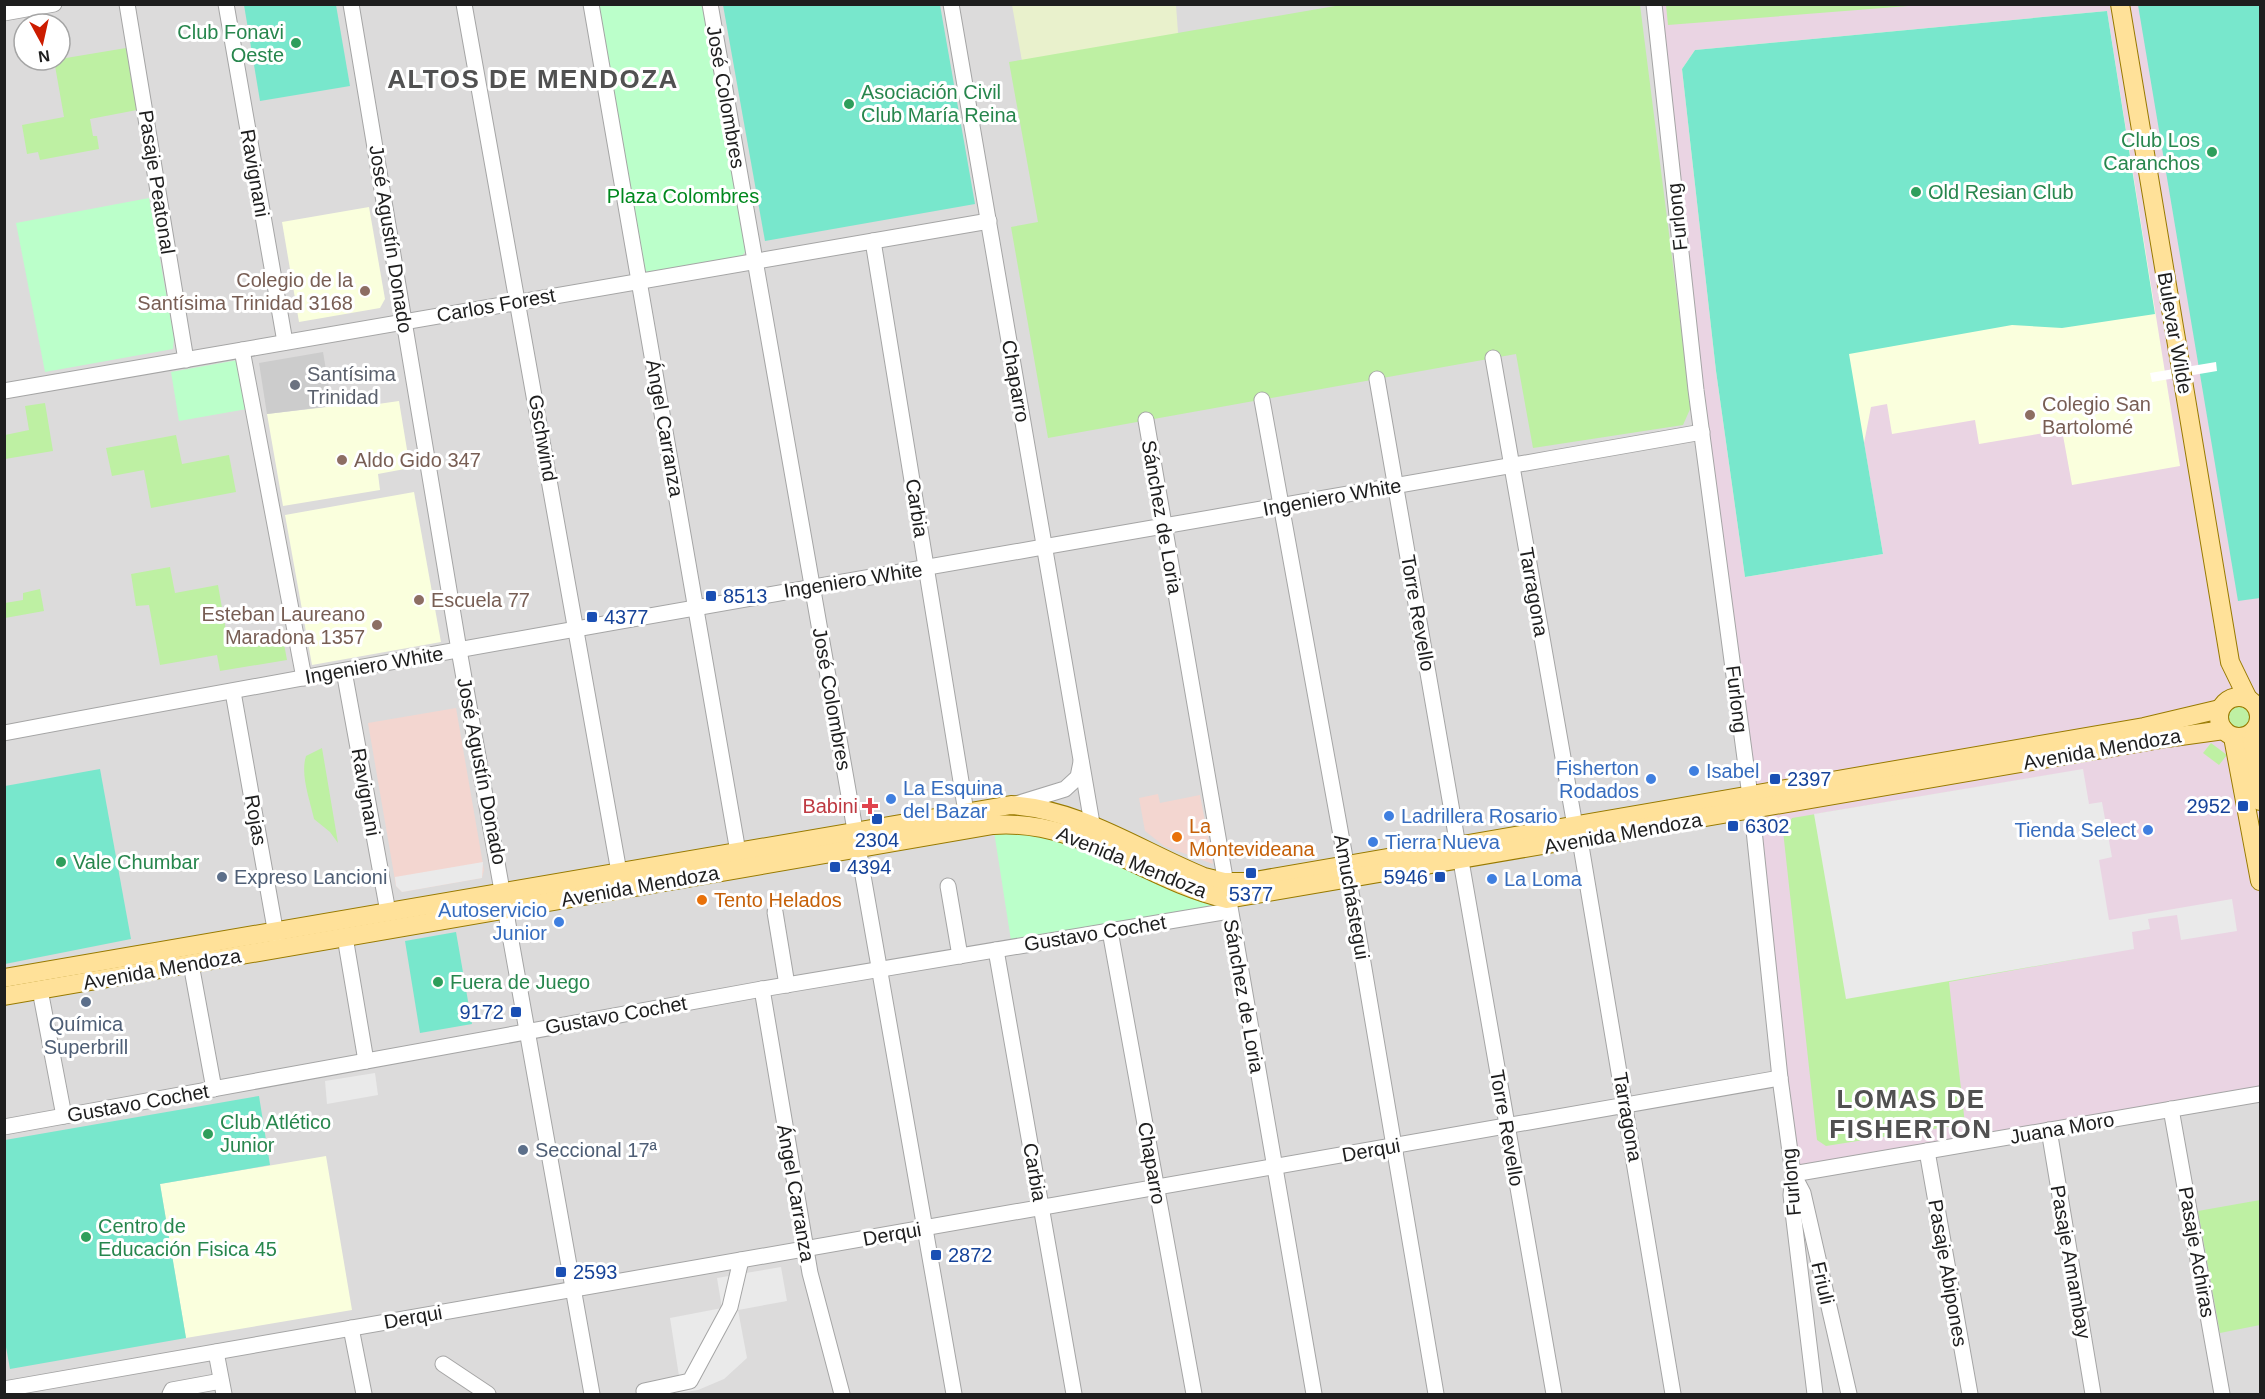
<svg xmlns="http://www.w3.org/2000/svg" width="2265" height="1399" font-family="Arial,sans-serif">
  <rect width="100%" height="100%" fill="#f0ede3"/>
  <path fill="#dcdbdb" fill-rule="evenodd" d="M5 5H2260V1394H5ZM24 24H60V60H24Z"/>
  <g fill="#f3d6d0">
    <path d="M456 708 484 870 482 878 402 892 396 886 368 723Z"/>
    <path d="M1158 794 1160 803 1200 795 1213 864 1164 846 1145 831 1139 798Z"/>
  </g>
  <path fill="#ead4e3" d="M1654 5H2260V1094L1793 1174Z"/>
  <g fill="#faffdd">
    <path d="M2107 11 2180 466 2072 485 2062 430 1979 444 1975 420 1892 434 1887 404 1871 407 1864 443 1883 554 1745 577 1716 371 1682 69 1695 50Z"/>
    <path d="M369 207 385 299 380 308 299 322 282 222Z"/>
    <path d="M399 401 410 468 378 474 380 490 283 506 267 414 353 404 364 406Z"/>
    <path d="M414 492 441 642 312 665 285 515Z"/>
    <path d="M326 1156 352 1310 186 1338 160 1184Z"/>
  </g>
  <path fill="#ccc" d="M323 352 332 406 267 414 259 363Z"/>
  <path fill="#e9f1cc" d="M1012 5H1176L1182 88 1045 190Z"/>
  <g fill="#bef0a3">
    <path d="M1341 5H1640L1691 407 1683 425 1533 448 1516 354 1048 438 1011 227 1038 222 1009 62Z"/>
    <path d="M1666 5V4L1921 5 1668 25Z"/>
    <path d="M126 48 137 110 90 119 93 136H97L99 149 40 160 38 152 27 154 22 125 64 117 54 60Z"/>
    <path d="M45 403 53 451 5 459V435L29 430 25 406Z"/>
    <path d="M176 435 182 464 229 455 236 492 151 508 144 470 112 476 106 448Z"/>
    <path d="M170 567 175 593 218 585 228 642 282 633 287 660 220 671 217 655 160 665 149 605 136 606 131 574Z"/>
    <path d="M40 589 44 611 5 618V603L23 600V593Z"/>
    <circle cx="2239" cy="717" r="14"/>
    <path d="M2211 743 2227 755 2219 765 2203 753Z"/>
    <path d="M322 748 338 843 330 832 314 819C310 800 300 775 306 756Z"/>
    <path d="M2056 774 2087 957 1949 982 1965 1124 1826 1146 1817 1140 1783 831 1792 818Z"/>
    <path d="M2260 1200V1325L2220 1333 2198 1211Z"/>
  </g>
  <g fill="#bbffca">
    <path d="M595 5H704L748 248 742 256 647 272 642 269Z"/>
    <path d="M149 198 174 338 173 349 45 372 16 223Z"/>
    <path d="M238 360 247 409 179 421 171 372Z"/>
    <path d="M993 825 1065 833 1229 911 1012 947Z"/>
  </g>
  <g fill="#78e7cc">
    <path d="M244 5H336L350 86 260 101Z"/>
    <path d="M723 5H940L975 204 765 241Z"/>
    <path d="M2138 5H2260V598L2238 601Z"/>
    <path d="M2107 11 2155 314 2062 328 2012 325 1849 354 1883 554 1745 577 1716 371 1682 69 1695 50Z"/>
    <path d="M100 769 131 939 5 964V786Z"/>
    <path d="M456 932 472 1024 420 1033 405 941Z"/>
    <path d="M259 1096 270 1165 160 1184 186 1338 10 1369 4 1336 5 1140Z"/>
  </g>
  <g fill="#eaeaea">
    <path d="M2083 769 2089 804 2102 802 2112 857 2099 860 2109 920 2232 899 2237 931 2181 940 2177 915 2148 919 2150 929 2132 932 2134 949 1846 999 1814 814Z"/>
    <path d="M483 862 482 878 402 892 396 886 395 877Z"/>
    <path d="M375 1073 378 1095 327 1104 325 1081Z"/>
    <path d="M781 1267 787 1301 738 1310 747 1358 724 1379 698 1390 673 1394H640L639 1384 679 1376 670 1318 722 1308 717 1278Z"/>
  </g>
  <path fill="#fff" d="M2216 362 2217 371 2152 382 2150 373Z"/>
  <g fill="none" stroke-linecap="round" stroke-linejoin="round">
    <defs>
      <g id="minor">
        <path d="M127 4 186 360"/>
        <path d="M226 4 285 342"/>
        <path d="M351 4 459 650 592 1394"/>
        <path d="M464 4 619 872"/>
        <path d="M591 4 738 852"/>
        <path d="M710 4 954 1394"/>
        <path d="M951 4 1094 835"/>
        <path d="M1654 4 1696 390 1752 811 1780 1078 1793 1174 1791 1195 1815 1394"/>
        <path d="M4 13 54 4"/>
        <path d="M873 241 966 812"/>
        <path d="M242 350 304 678"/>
        <path d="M1493 358 1575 826"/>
        <path d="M1377 379 1458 846"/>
        <path d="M4 391 989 221"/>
        <path d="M1262 400 1348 874 1436 1394"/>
        <path d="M1146 420 1314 1394"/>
        <path d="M344 671 388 912"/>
        <path d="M233 692 277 940"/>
        <path d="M4 733C569 627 1136 532 1702 432"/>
        <path d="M1016 804 1065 789 1078 777 1081 762"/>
        <path d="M1580 840 1673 1394"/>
        <path d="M1461 861 1554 1394"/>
        <path d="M948 886 960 956"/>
        <path d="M775 912 787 985"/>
        <path d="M1110 931 1194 1394"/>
        <path d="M345 937 366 1061"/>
        <path d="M996 950 1074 1394"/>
        <path d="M191 964 214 1089"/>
        <path d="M762 989 810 1273 842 1394"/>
        <path d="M40 990 64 1116"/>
        <path d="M2171 1109 2222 1394"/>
        <path d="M4 1127 762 989 1229 911"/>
        <path d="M2049 1130 2093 1394"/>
        <path d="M1927 1151 1970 1394"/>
        <path d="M1793 1174 2260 1094"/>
        <path d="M1793 1174 1803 1193 1849 1394"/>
        <path d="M351 1328 364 1394"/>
        <path d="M216 1352 224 1394"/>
        <path d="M443 1364 488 1394"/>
        <path d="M4 1389 1780 1078"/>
        <path d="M170 1394 172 1390 221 1381"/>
        <path d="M645 1394 644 1391 690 1381 730 1307 741 1260"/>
      </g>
      <g id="major">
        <path d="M2120 4 2230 662 2248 699"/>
        <circle cx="2239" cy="717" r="20"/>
        <path d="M2255 730 2252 745 2260 801"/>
        <path d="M2233 737 2260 881"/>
        <path d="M4 978 1011 805C1082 810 1140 851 1204 877L1224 882H1249L2144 727 2220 709"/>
        <path d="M4 996 993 825C1080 818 1146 881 1227 899L2166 738 2224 730"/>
      </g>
    </defs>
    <use href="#minor" stroke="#a5a5a5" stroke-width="17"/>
    <use href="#major" stroke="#987a00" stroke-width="20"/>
    <use href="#minor" stroke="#fff" stroke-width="15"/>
    <use href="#major" stroke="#ffe199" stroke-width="18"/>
  </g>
  <g fill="#2e9e5b" stroke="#fff" stroke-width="2">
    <circle cx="296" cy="43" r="6"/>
    <circle cx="849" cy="104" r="6"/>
    <circle cx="2212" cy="152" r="6"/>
    <circle cx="1916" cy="192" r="6"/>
    <circle cx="61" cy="862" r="6"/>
    <circle cx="438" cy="982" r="6"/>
    <circle cx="208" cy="1134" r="6"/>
    <circle cx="86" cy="1237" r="6"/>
  </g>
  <g fill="#8d6e63" stroke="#fff" stroke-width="2">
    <circle cx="365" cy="291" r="6"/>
    <circle cx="2030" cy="415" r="6"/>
    <circle cx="342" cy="460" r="6"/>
    <circle cx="419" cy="600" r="6"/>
    <circle cx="377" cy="625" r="6"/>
  </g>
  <circle fill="#6b7280" stroke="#fff" stroke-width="2" cx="295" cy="385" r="6"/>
  <g fill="#1a4fb4" stroke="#fff" stroke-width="2">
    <rect x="705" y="590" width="12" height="12" rx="3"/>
    <rect x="586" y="611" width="12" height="12" rx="3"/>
    <rect x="1769" y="773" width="12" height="12" rx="3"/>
    <rect x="2237" y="800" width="12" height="12" rx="3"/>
    <rect x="871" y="813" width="12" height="12" rx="3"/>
    <rect x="1727" y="820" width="12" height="12" rx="3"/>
    <rect x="829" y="861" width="12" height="12" rx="3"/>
    <rect x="1245" y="867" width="12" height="12" rx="3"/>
    <rect x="1434" y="871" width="12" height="12" rx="3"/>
    <rect x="510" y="1006" width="12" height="12" rx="3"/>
    <rect x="930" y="1249" width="12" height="12" rx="3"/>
    <rect x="555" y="1266" width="12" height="12" rx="3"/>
  </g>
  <g fill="#3f7fe0" stroke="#fff" stroke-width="2">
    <circle cx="1694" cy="771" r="6"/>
    <circle cx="1651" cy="779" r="6"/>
    <circle cx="891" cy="799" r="6"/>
    <circle cx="1389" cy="816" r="6"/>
    <circle cx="2148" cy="830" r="6"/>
    <circle cx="1373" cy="842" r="6"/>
    <circle cx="1492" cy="879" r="6"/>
    <circle cx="559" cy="922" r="6"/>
  </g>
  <path fill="#e0444e" stroke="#fff" stroke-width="2" d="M867 797h6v6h6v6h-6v6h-6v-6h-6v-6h6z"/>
  <g fill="#e8710a" stroke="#fff" stroke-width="2">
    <circle cx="1177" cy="837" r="6"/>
    <circle cx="702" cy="900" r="6"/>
  </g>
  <g fill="#5c6f8a" stroke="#fff" stroke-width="2">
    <circle cx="222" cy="877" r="6"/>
    <circle cx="86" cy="1002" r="6"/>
    <circle cx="523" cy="1150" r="6"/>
  </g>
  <g text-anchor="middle" stroke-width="6" stroke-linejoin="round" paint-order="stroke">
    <g font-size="20" fill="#27864d" stroke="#fff" text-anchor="start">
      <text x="284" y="39" text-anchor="end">Club Fonavi<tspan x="284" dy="23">Oeste</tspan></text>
      <text x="861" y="99">Asociación Civil<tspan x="861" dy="23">Club María Reina</tspan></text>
      <text x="2200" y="147" text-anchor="end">Club Los<tspan x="2200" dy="23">Caranchos</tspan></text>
      <text x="1928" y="199">Old Resian Club</text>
      <text x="73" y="869">Vale Chumbar</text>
      <text x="450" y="989">Fuera de Juego</text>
      <text x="220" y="1129">Club Atlético<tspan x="220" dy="23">Junior</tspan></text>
      <text x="98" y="1233">Centro de<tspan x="98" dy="23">Educación Fisica 45</tspan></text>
    </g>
    <g font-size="20" fill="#1e1e1e" stroke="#fff">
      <text transform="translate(726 97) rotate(80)" y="7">José Colombres</text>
      <text transform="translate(255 173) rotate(80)" y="7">Ravignani</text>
      <text transform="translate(157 182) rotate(81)" y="7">Pasaje Peatonal</text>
      <text transform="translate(1677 217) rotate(-96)" y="7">Furlong</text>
      <text transform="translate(391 239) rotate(81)" y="7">José Agustín Donado</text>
      <text transform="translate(496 305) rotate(-10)" y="7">Carlos Forest</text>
      <text transform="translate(2175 333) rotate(80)" y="7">Bulevar Wilde</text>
      <text transform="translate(1016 381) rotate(80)" y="7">Chaparro</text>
      <text transform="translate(665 428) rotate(80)" y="7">Ángel Carranza</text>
      <text transform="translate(543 438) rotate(80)" y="7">Gschwind</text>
      <text transform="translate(1332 497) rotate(-10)" y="7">Ingeniero White</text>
      <text transform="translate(917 508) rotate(81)" y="7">Carbia</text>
      <text transform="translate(1162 517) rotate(80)" y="7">Sánchez de Loria</text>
      <text transform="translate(853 580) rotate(-9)" y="7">Ingeniero White</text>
      <text transform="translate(1534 592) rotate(80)" y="7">Tarragona</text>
      <text transform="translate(1418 613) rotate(80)" y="7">Torre Revello</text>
      <text transform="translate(374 665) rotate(-10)" y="7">Ingeniero White</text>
      <text transform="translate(832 699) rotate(80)" y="7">José Colombres</text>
      <text transform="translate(1737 699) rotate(83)" y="7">Furlong</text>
      <text transform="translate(2102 749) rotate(-10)" y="7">Avenida Mendoza</text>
      <text transform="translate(482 771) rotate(79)" y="7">José Agustín Donado</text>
      <text transform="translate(366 792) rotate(80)" y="7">Ravignani</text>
      <text transform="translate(256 820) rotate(80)" y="7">Rojas</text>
      <text transform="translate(1623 833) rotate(-10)" y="7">Avenida Mendoza</text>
      <text transform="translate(1132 862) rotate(22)" y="7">Avenida Mendoza</text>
      <text transform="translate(640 886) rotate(-10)" y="7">Avenida Mendoza</text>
      <text transform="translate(1352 897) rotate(80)" y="7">Amuchástegui</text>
      <text transform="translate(1095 933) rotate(-9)" y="7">Gustavo Cochet</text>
      <text transform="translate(162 969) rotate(-10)" y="7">Avenida Mendoza</text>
      <text transform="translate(1244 996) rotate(80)" y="7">Sánchez de Loria</text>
      <text transform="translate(616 1015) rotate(-10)" y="7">Gustavo Cochet</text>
      <text transform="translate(138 1103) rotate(-10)" y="7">Gustavo Cochet</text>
      <text transform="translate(1628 1117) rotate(80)" y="7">Tarragona</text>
      <text transform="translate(1507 1128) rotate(80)" y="7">Torre Revello</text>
      <text transform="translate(2062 1128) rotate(-10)" y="7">Juana Moro</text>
      <text transform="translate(1371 1150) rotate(-10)" y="7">Derqui</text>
      <text transform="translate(1152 1163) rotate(80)" y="7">Chaparro</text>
      <text transform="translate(1035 1172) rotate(80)" y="7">Carbia</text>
      <text transform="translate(1791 1182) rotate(-95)" y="7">Furlong</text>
      <text transform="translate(796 1193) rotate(80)" y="7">Ángel Carranza</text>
      <text transform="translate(892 1234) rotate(-10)" y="7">Derqui</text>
      <text transform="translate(2197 1252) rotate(80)" y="7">Pasaje Achiras</text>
      <text transform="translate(2071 1262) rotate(80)" y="7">Pasaje Amambay</text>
      <text transform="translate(1948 1273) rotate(80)" y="7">Pasaje Abipones</text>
      <text transform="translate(1823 1283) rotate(77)" y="7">Friuli</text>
      <text transform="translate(413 1317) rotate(-10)" y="7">Derqui</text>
    </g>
    <g font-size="20" fill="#00881e" stroke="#fff">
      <text x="683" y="203">Plaza Colombres</text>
    </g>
    <g font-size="20" fill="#785e54" stroke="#fff" text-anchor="start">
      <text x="353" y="287" text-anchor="end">Colegio de la<tspan x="353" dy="23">Santísima Trinidad 3168</tspan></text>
      <text x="2042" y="411">Colegio San<tspan x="2042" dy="23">Bartolomé</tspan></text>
      <text x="354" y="467">Aldo Gido 347</text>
      <text x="431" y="607">Escuela 77</text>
      <text x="365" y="621" text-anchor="end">Esteban Laureano<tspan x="365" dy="23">Maradona 1357</tspan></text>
    </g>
    <g font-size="20" fill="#5b616d" stroke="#fff" text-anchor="start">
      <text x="307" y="381">Santísima<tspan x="307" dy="23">Trinidad</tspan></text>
    </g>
    <g font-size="20" fill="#164399" stroke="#fff" text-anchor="start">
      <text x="723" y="603">8513</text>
      <text x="604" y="624">4377</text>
      <text x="1787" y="786">2397</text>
      <text x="2231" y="813" text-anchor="end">2952</text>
      <text x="1745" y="833">6302</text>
      <text x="877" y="847" text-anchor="middle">2304</text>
      <text x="847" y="874">4394</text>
      <text x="1428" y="884" text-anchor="end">5946</text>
      <text x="1251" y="901" text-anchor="middle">5377</text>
      <text x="504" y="1019" text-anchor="end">9172</text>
      <text x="948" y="1262">2872</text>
      <text x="573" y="1279">2593</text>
    </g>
    <g font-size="20" fill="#366cbe" stroke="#fff" text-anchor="start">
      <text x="1639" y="775" text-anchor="end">Fisherton<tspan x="1639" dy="23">Rodados</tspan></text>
      <text x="1706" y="778">Isabel</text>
      <text x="903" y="795">La Esquina<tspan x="903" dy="23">del Bazar</tspan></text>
      <text x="1401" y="823">Ladrillera Rosario</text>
      <text x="2136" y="837" text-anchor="end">Tienda Select</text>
      <text x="1385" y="849">Tierra Nueva</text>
      <text x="1504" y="886">La Loma</text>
      <text x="547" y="917" text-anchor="end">Autoservicio<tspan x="547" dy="23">Junior</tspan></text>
    </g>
    <g font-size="20" fill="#be3a42" stroke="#fff" text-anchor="end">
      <text x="858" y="813">Babini</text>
    </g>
    <g font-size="20" fill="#c56008" stroke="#fff" text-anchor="start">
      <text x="1189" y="833">La<tspan x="1189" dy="23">Montevideana</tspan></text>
      <text x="714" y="907">Tento Helados</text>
    </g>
    <g font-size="20" fill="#4e5e75" stroke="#fff" text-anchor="start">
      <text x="234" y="884">Expreso Lancioni</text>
      <text x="86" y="1031" text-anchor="middle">Química<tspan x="86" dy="23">Superbrill</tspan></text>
      <text x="535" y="1157">Seccional 17ª</text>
    </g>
    <g font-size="26" font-weight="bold" letter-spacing="1.5" fill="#515151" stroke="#fff">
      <text x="533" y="88">ALTOS DE MENDOZA</text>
      <text x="1911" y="1108">LOMAS DE<tspan x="1911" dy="30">FISHERTON</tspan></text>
    </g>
  </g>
  <rect width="2265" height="1399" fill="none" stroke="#1e1e1e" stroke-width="12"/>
  <g transform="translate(42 42) rotate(172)"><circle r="28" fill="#ffffff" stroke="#a5a5a5" stroke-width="1.5"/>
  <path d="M0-4.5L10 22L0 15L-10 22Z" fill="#cc1c00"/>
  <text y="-9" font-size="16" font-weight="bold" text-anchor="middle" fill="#1e1e1e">N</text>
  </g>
</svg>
